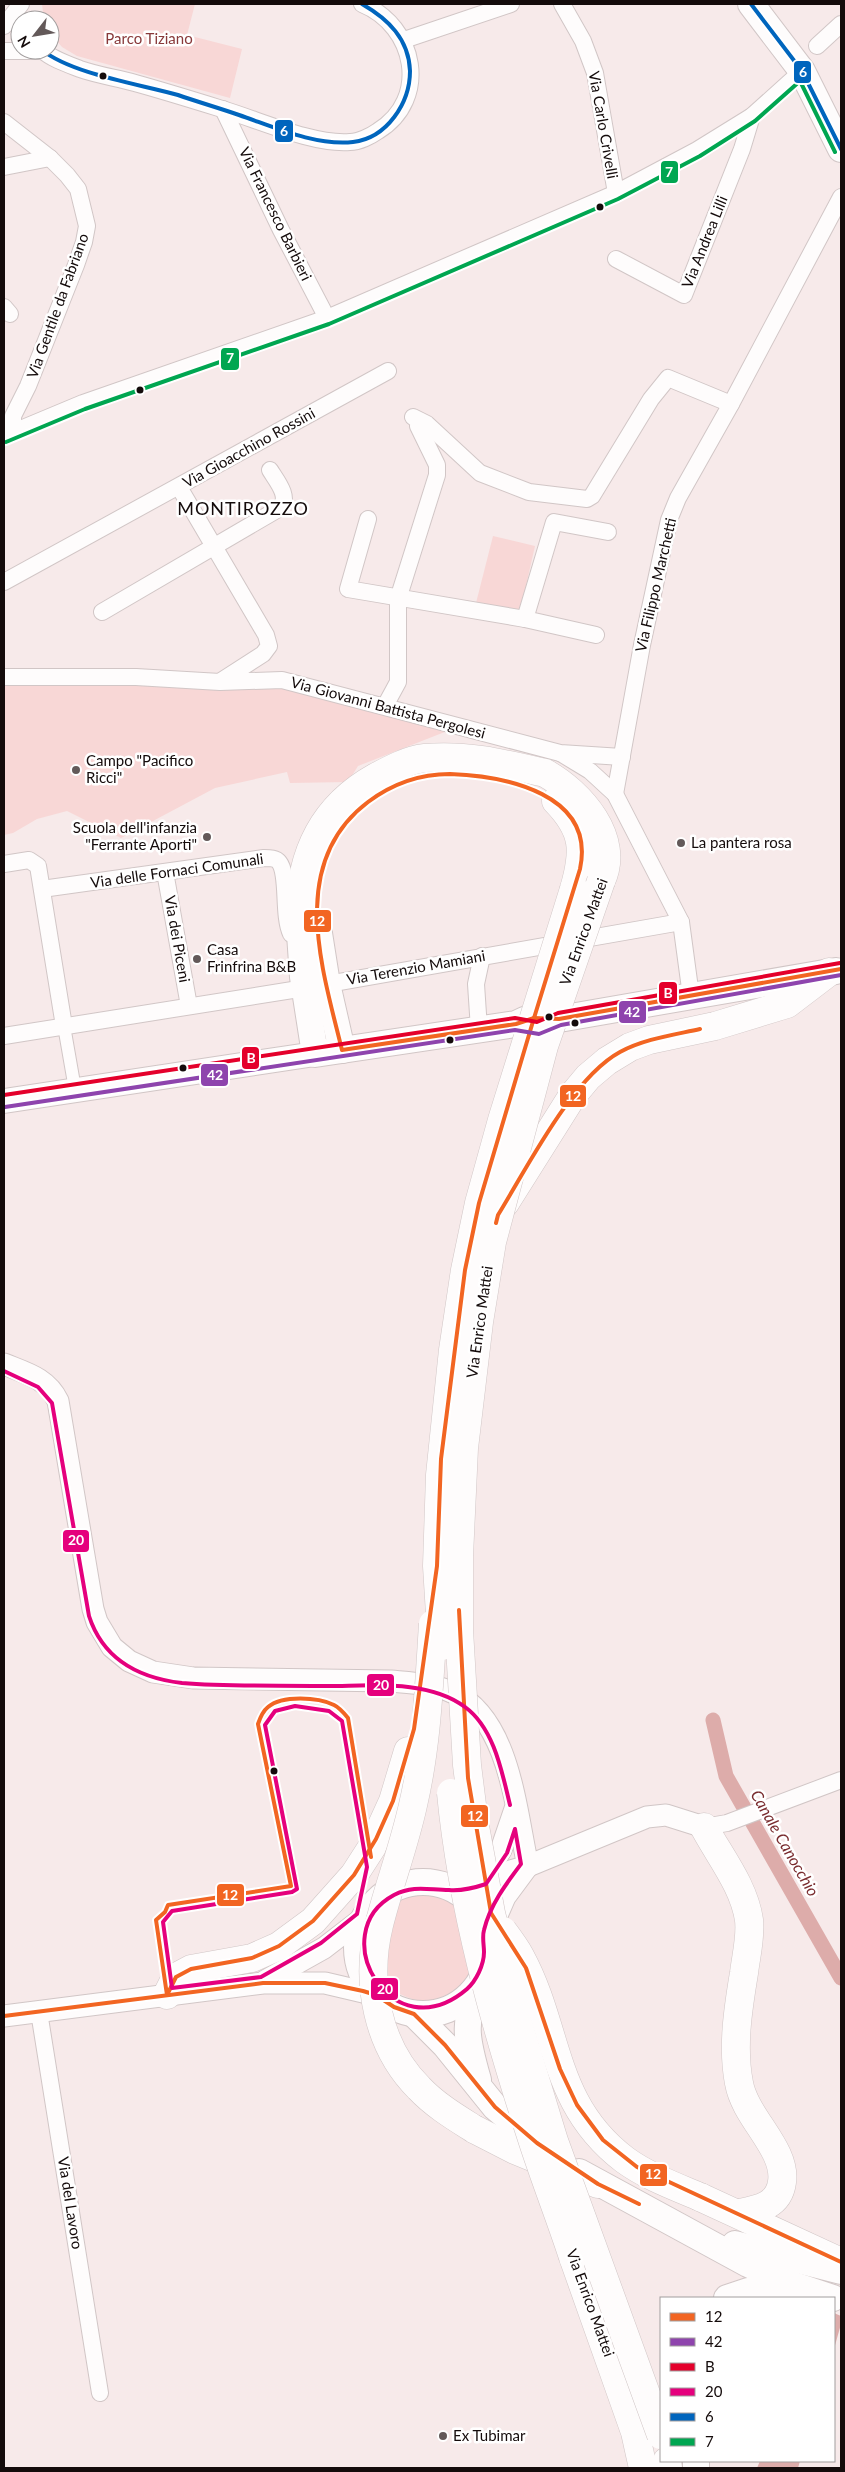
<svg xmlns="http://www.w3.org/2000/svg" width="845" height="2472" font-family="Lato,sans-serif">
  <rect width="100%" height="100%" fill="#f7eaea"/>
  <g fill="#f8d7d6">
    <path d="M42 4H195L187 35 242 49 230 98 77 56 62 47 50 33V20H44Z"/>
    <path d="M493 536 535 546 521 608 513 612 476 603Z"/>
    <path d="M4 684 277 687 455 728 358 766 348 782 290 783 287 772 215 788 121 838 67 811 37 819 13 833 4 835Z"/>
    <path d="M426 1892 443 1896 459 1905 471 1974C443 2008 410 2010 379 1977L394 1901 409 1894Z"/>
  </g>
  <g fill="#ddacaa">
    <path d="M834 2313 841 2316V2324L834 2349Z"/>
    <path d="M760 2461H800L798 2468H757Z"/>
  </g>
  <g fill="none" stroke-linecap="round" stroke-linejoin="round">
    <path stroke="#ddacaa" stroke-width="15" d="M713 1720 726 1776 841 1978"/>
    <defs>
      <path id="pedestrian" d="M64 1026 75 1089"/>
      <g id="minor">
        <path d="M562 4 583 41 595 73 616 193"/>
        <path d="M4 26 21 4"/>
        <path d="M404 40 511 4"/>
        <path d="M817 46 841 24"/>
        <path d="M42 50C52 59 67 64 80 69 97 75 117 78 135 83 164 91 193 100 222 109 259 120 313 145 350 142 359 142 371 136 378 131 430 99 416 26 362 4"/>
        <path d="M4 51H44"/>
        <path d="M223 109 281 230 327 318"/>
        <path d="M4 122 50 158 67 175 78 189 87 226 84 242 76 265 28 386 13 416V432"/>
        <path d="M4 167 50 158"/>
        <path d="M616 259 684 295 742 149 752 116"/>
        <path d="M4 307 10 314"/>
        <path d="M413 417 427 424 480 473 529 492 587 499 592 496 651 399 668 378 731 404"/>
        <path d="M4 436 83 403 327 318 616 193 697 150 752 116 802 71"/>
        <path d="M179 487 266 635 269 646 263 654 221 681"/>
        <path d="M368 519 348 589 525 619 596 635"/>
        <path d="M4 582 388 371"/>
        <path d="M102 612 280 508C291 497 276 480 270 470"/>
        <path d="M525 619 554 522 608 532"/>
        <path d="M4 677H136L220 682 282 680 560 753 622 757"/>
        <path d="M385 706 398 682V599L437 475V465L418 426"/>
        <path d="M562 754 590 771 615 794 681 922 691 996"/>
        <path d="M615 794 642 645 669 520 678 498 731 404 841 197"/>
        <path d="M4 864 29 860 38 866 64 1026"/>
        <path d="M165 872 189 1006"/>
        <path d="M42 889 264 858C270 858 276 858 279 862 289 874 282 915 291 934"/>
        <path d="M479 1029 476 984 482 956"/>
        <path d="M4 1036 305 988 681 922"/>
        <path d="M704 1827 727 1823 841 1780"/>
        <path d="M39 2012 100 2393"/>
      </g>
      <g id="tertiary">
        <path d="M4 1364C26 1373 47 1378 58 1401L93 1609 97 1622 112 1647 129 1661 153 1672 193 1678 391 1681C412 1683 435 1684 454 1693 510 1720 516 1812 528 1866"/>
        <path d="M483 1879 501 1850 515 1809"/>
        <path d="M445 1884 476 1881 528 1866 647 1817 666 1815 704 1827"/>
        <path d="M492 1927 505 1897 528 1866"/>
        <path d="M265 1981 324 1948 363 1918"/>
        <path d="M4 2016 263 1983H325L376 1995"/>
      </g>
      <path id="secondary" d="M4 1101 315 1054"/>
      <g id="primary">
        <path d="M751 4 802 71 841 149"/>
        <path d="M318 927 327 984 342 1050"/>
        <path d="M300 934 303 977 315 1054 516 1024C527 1018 539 1014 551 1017"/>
        <path d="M536 1029 547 1027 559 1019 836 971"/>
        <circle cx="423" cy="1948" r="66"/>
        <path d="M414 2014 445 2045 495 2107 541 2146"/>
        <path d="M478 2080C468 2045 461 2022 478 1988"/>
        <path d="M579 2172 748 2264 791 2284 833 2298"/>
        <path d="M735 2244 841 2271"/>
        <path d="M727 2298 748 2291 791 2284"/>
        <path d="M696 2461V2468"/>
      </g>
      <g id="trunk">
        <path d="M556 801C585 831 585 851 574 889"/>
        <path d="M300 934C296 868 315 811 376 777 391 769 408 760 425 758 466 754 506 764 545 773 581 793 621 839 601 881"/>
        <path d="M505 1203 573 1095 588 1077 607 1061 630 1047 649 1040 715 1026 787 1004 829 972"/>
        <path d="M704 1827C720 1857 744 1886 749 1920 751 1937 746 1956 744 1973 738 2009 732 2047 739 2083 745 2118 787 2149 782 2182 779 2205 760 2209 740 2213"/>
        <path d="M167 1995 176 1977 191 1969 252 1958 279 1946 313 1921 354 1875 372 1847 393 1801 408 1751"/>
        <path d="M474 2129 515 2150 598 2184"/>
        <path d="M700 2197 841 2262"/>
        <path d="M573 2257 635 2432 643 2468"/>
        <path d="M667 2461 668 2468"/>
      </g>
    </defs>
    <use href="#pedestrian" stroke="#d1c6c6" stroke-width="14"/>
    <use href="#minor" stroke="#d1c6c6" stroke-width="18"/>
    <use href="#tertiary" stroke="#d1c6c6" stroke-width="23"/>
    <use href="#secondary" stroke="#d1c6c6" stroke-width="26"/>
    <use href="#primary" stroke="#d1c6c6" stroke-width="28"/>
    <use href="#trunk" stroke="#d1c6c6" stroke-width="29"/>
    <use href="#pedestrian" stroke="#fefcfc" stroke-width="12"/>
    <use href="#minor" stroke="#fefcfc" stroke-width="16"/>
    <use href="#tertiary" stroke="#fefcfc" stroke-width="21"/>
    <use href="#secondary" stroke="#fefcfc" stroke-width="24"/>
    <use href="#primary" stroke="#fefcfc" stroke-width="26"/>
    <use href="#trunk" stroke="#fefcfc" stroke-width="28"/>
    <defs>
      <g id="trunk-bridge">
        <path d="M601 881 544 1046 492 1242 479 1322 464 1448 459 1556V1630L467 1765 474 1821 491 1913 517 2020 554 2141 661 2435"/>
        <path d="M433 1624C429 1685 427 1745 413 1805 404 1846 389 1885 379 1925 365 1982 377 2046 419 2088 435 2105 455 2117 474 2129"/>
        <path d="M442 1646 437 1566 440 1475 453 1350 465 1270 479 1203 502 1120 574 889"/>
        <path d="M451 1793C462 1909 495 2025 531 2136 544 2177 560 2217 573 2257"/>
        <path d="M503 1931C509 1939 515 1947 520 1956 560 2029 550 2103 625 2160 647 2176 674 2186 700 2197"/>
      </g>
    </defs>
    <use href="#trunk-bridge" stroke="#d1c6c6" stroke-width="29" stroke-linecap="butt"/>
    <use href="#trunk-bridge" stroke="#fefcfc" stroke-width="28"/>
    <defs>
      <g id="bus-1">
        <path d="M450 774C506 776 596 794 580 869L534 1018 516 1024 342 1050C322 968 287 863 368 802 392 784 421 774 450 774Z"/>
        <path d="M534 1018 559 1019 841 969"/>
        <path d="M496 1223 498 1215C527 1168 572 1078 620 1052 644 1039 673 1035 700 1029"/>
        <path d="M459 1610 468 1778 491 1913 526 1968 560 2069 577 2105 603 2140 637 2167 841 2262"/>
        <path d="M167 1995 176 1977 191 1969 252 1958 279 1946 313 1921 354 1875 376 1839 393 1801 414 1729 437 1566 441 1459 465 1270 479 1203 534 1018"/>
        <path d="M167 1995 156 1920 165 1912 168 1905 291 1886 258 1724C260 1718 263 1711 268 1707 282 1695 318 1697 334 1705 340 1708 344 1713 348 1718L371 1857"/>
        <path d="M4 2016 263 1983H325L363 1991 376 1995 394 2007 414 2014 445 2045 495 2107 537 2143 598 2184 639 2204"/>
      </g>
      <path id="bus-2" d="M5 1107 515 1030 539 1034 561 1025 841 975"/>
      <path id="bus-3" d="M4 1095 515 1018 537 1022 558 1013 840 963"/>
      <g id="bus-4">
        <path d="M4 1371 38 1387 52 1403 89 1616C103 1659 139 1678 182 1683 230 1687 279 1685 327 1686 370 1686 428 1679 465 1707 494 1728 502 1772 510 1805"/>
        <path d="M295 1706 329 1711 342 1721 367 1867 357 1914 321 1943 261 1977 172 1988 163 1922 172 1911 292 1892 297 1889 265 1725 275 1711Z"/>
        <path d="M515 1829 521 1864C506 1884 490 1905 484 1930 482 1937 484 1945 484 1952 484 1965 476 1981 467 1989 392 2053 323 1933 394 1895 414 1885 428 1890 449 1890 461 1891 474 1888 486 1884L507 1853Z"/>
      </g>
      <g id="bus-5">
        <path d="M751 4 802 71 841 149"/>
        <path d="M42 50C72 74 139 84 178 95 198 102 219 108 239 115 274 127 315 146 353 142 387 138 410 103 410 71 409 39 388 19 362 4"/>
      </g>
      <path id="bus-6" d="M6 442 85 409 329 324 618 199 700 156 755 121 800 81 835 152"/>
    </defs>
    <use href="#bus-1" stroke="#fff" stroke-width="8"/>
    <use href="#bus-2" stroke="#fff" stroke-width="8"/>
    <use href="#bus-3" stroke="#fff" stroke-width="8"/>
    <use href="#bus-4" stroke="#fff" stroke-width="8"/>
    <use href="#bus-5" stroke="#fff" stroke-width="8"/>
    <use href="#bus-6" stroke="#fff" stroke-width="8"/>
    <use href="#bus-1" stroke="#f26522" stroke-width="4"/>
    <use href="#bus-2" stroke="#8e44ad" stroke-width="4"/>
    <use href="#bus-3" stroke="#e4002b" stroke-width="4"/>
    <use href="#bus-4" stroke="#e5007d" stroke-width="4"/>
    <use href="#bus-5" stroke="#0065bd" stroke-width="4"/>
    <use href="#bus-6" stroke="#00a651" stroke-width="4"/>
  </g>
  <g fill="#140b0b" stroke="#fff" stroke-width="2">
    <circle cx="103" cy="76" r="4.5"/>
    <circle cx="600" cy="207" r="4.5"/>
    <circle cx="140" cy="390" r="4.5"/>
    <circle cx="549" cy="1017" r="4.5"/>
    <circle cx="575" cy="1023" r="4.5"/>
    <circle cx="450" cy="1040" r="4.5"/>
    <circle cx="183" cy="1068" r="4.5"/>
    <circle cx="274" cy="1771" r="4.5"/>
  </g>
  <g fill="#635959" stroke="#fff" stroke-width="2">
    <circle cx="76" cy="770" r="5"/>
    <circle cx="207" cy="837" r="5"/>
    <circle cx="681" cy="843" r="5"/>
    <circle cx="197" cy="959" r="5"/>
    <circle cx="443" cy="2436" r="5"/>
  </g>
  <g text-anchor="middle" stroke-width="5" stroke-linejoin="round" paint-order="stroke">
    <g font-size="15" fill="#88393a" stroke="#fff">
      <text x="149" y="44">Parco Tiziano</text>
    </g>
    <g font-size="15" fill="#140b0b" stroke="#fff">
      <text transform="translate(603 125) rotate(80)" y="5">Via Carlo Crivelli</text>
      <text transform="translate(275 214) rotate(64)" y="5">Via Francesco Barbieri</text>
      <text transform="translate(705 242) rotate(-68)" y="5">Via Andrea Lilli</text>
      <text transform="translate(58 306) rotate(-70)" y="5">Via Gentile da Fabriano</text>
      <text transform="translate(249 448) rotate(-29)" y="5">Via Gioacchino Rossini</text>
      <text transform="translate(656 585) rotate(-77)" y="5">Via Filippo Marchetti</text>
      <text transform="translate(388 708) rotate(15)" y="5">Via Giovanni Battista Pergolesi</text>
      <text transform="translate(177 871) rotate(-8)" y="5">Via delle Fornaci Comunali</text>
      <text transform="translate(584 932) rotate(-70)" y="5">Via Enrico Mattei</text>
      <text transform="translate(177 939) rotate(80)" y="5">Via dei Piceni</text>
      <text transform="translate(416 968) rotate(-10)" y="5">Via Terenzio Mamiani</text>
      <text transform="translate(480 1322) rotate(-82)" y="5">Via Enrico Mattei</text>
      <text transform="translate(70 2203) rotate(81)" y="5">Via del Lavoro</text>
      <text transform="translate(590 2303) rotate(70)" y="5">Via Enrico Mattei</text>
    </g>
    <g font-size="15" fill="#140b0b" stroke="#fff" text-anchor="start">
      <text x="86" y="766">Campo "Pacifico<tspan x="86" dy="17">Ricci"</tspan></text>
      <text x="197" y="833" text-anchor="end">Scuola dell'infanzia<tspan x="197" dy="17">"Ferrante Aporti"</tspan></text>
      <text x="691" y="848">La pantera rosa</text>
      <text x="207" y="955">Casa<tspan x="207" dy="17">Frinfrina B&amp;B</tspan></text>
      <text x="453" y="2441">Ex Tubimar</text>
    </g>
    <g font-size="16" font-style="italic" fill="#792b2e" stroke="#fff">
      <text transform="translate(785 1843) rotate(60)" y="6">Canale Canocchio</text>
    </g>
    <g font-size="18" letter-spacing="1" fill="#140b0b" stroke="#fff">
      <text x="243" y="515">MONTIROZZO</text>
    </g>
  </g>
  <g stroke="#fff" stroke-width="2">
    <rect x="793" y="60" width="19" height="24" rx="5" fill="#0065bd"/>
    <rect x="274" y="119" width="20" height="24" rx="5" fill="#0065bd"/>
    <rect x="660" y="160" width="19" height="24" rx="5" fill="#00a651"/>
    <rect x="220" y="347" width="20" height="24" rx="5" fill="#00a651"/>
    <rect x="303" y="909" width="29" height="24" rx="5" fill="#f26522"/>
    <rect x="658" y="981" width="20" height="24" rx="5" fill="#e4002b"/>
    <rect x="618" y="1000" width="29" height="24" rx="5" fill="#8e44ad"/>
    <rect x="241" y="1046" width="19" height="24" rx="5" fill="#e4002b"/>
    <rect x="200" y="1063" width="29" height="24" rx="5" fill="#8e44ad"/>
    <rect x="559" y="1084" width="28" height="24" rx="5" fill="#f26522"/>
    <rect x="62" y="1529" width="28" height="24" rx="5" fill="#e5007d"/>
    <rect x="366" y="1673" width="29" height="24" rx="5" fill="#e5007d"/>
    <rect x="460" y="1804" width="29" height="24" rx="5" fill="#f26522"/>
    <rect x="216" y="1883" width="29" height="24" rx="5" fill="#f26522"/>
    <rect x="370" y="1977" width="29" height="24" rx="5" fill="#e5007d"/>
    <rect x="639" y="2163" width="29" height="24" rx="5" fill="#f26522"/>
  </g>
  <g font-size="14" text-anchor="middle" font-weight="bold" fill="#fff">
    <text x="803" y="77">6</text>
    <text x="284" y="136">6</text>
    <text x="669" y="177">7</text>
    <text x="230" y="363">7</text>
    <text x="317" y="926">12</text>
    <text x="668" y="998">B</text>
    <text x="632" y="1017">42</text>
    <text x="251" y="1063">B</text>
    <text x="215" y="1080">42</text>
    <text x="573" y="1101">12</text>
    <text x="76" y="1545">20</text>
    <text x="381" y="1690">20</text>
    <text x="475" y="1821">12</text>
    <text x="230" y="1900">12</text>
    <text x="385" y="1994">20</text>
    <text x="653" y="2179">12</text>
  </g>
  <rect width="845" height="2472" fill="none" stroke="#140b0b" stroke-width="10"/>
  <rect x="660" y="2297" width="175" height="165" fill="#ffffff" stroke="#a19d9d"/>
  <rect x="670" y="2313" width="25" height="8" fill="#f26522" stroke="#a19d9d"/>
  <text x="705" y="2322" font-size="15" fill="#140b0b">12</text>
  <rect x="670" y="2338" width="25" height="8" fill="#8e44ad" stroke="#a19d9d"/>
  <text x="705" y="2347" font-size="15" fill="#140b0b">42</text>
  <rect x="670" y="2363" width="25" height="8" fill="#e4002b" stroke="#a19d9d"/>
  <text x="705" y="2372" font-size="15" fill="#140b0b">B</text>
  <rect x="670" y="2388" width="25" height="8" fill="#e5007d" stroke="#a19d9d"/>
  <text x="705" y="2397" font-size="15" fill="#140b0b">20</text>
  <rect x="670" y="2413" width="25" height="8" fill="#0065bd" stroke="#a19d9d"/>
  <text x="705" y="2422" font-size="15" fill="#140b0b">6</text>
  <rect x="670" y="2438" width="25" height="8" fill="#00a651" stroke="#a19d9d"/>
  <text x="705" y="2447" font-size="15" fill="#140b0b">7</text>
  <g transform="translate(35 35) rotate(239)"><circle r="24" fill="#ffffff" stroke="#a19d9d"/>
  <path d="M0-4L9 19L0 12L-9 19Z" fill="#635959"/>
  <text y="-8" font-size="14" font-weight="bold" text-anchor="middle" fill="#140b0b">N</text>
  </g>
</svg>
